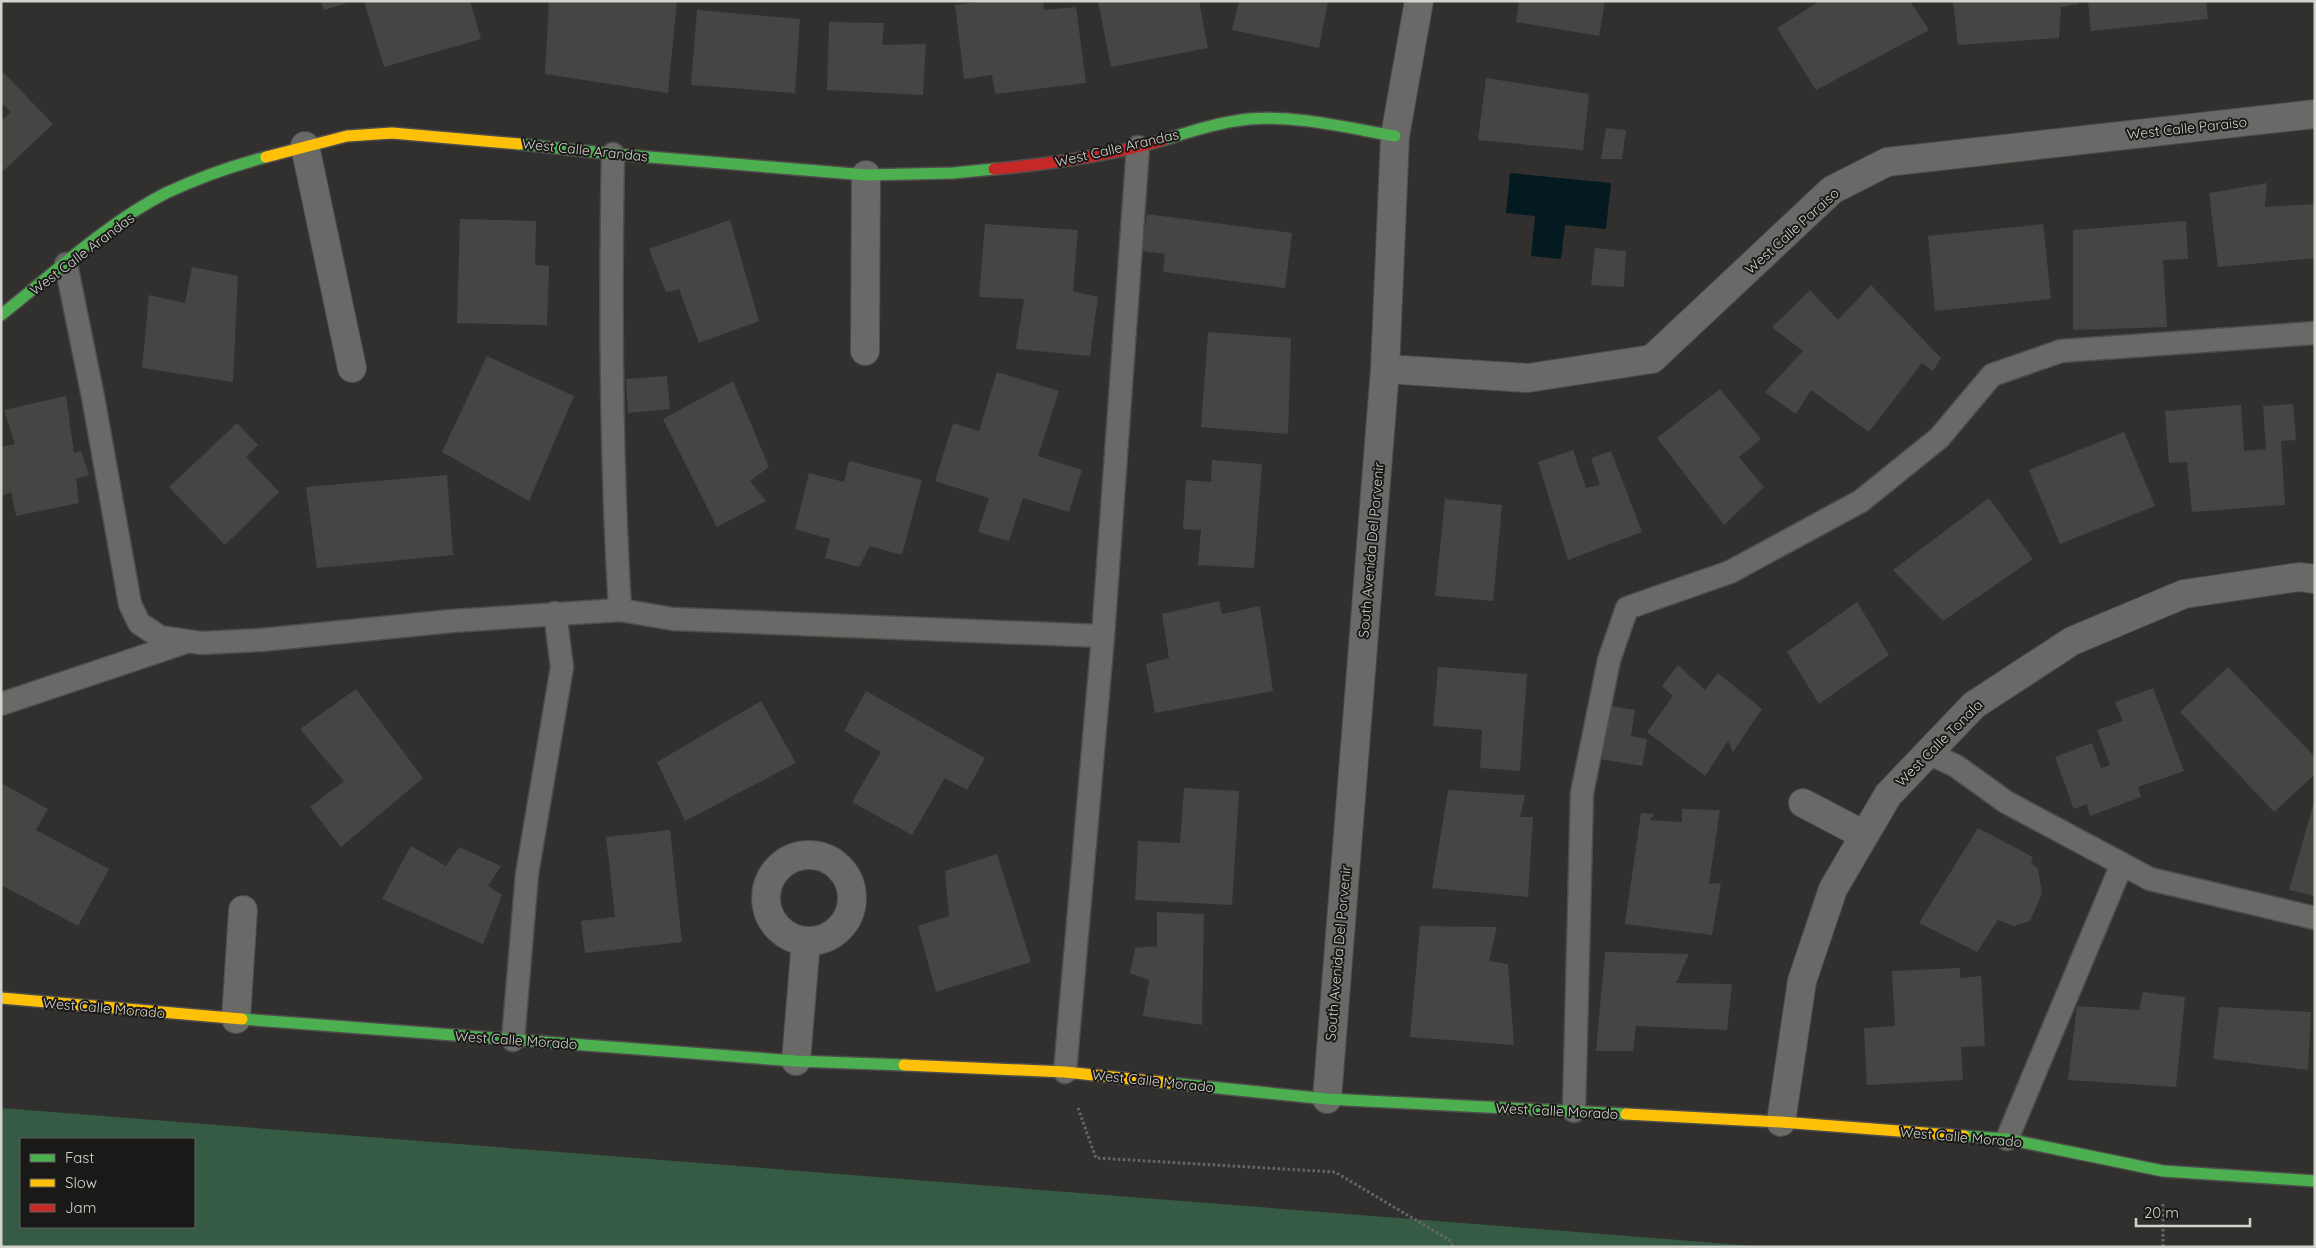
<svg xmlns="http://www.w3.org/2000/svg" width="2316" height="1248" font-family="Quicksand,sans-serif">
  <rect width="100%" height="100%" fill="#31302e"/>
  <path fill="#355b44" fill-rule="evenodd" d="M1 1108 1767 1247H1ZM21 1139H194V1227H21Z"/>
  <path fill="#041a21" d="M1510 173 1611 183 1606 229 1565 225 1561 259 1531 256 1535 216 1506 213Z"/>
  <g fill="#464543">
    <path d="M321 1H350V2L324 10Z"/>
    <path d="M364 1H470L481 39 384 67Z"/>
    <path d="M549 1H677L668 93 545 74Z"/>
    <path d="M988 1H1043L1044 10 1076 7 1086 83 995 94 992 75 964 79 955 5Z"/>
    <path d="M1098 1H1199L1208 48 1111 67Z"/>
    <path d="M1239 1H1328L1319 48 1232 30Z"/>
    <path d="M1519 1H1605L1599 36 1516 22Z"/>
    <path d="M1820 1H1910L1929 30 1816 90 1777 28Z"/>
    <path d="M1953 1H2077L2078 4 2061 7 2059 38 1958 45Z"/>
    <path d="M2088 1H2206L2208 19 2091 31Z"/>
    <path d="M697 10 800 19 795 93 691 85Z"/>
    <path d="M829 22 884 23 882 45 926 44 923 95 827 90Z"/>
    <path d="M1 70 53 124 1 173V121L11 112 1 102Z"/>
    <path d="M1486 78 1589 94 1583 150 1478 140Z"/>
    <path d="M1606 128 1626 130 1622 159H1601Z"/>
    <path d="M2267 183 2265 207 2315 204V258L2218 267 2209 193Z"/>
    <path d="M1147 214 1292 233 1285 288 1163 272 1165 254 1142 251Z"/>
    <path d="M460 219 536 221 535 265 549 266 547 325 457 323Z"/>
    <path d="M730 220 759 321 699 343 679 289 666 292 649 249Z"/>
    <path d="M2186 221 2188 259 2163 260 2167 327 2073 330V230Z"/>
    <path d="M985 224 1078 230 1073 291 1098 297 1090 356 1016 349 1024 299 979 297Z"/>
    <path d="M2043 224 2051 299 1935 311 1928 236Z"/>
    <path d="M1595 248 1626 251 1624 287 1591 285Z"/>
    <path d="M192 267 238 276 233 382 142 368 149 295 185 303Z"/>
    <path d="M1871 285 1941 358 1933 371 1922 363 1869 432 1811 390 1796 414 1765 392 1803 351 1772 327 1810 290 1838 320Z"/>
    <path d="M1208 332 1291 338 1288 434 1201 427Z"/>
    <path d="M487 356 574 396 529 501 442 452Z"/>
    <path d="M997 372 1059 391 1038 456 1082 470 1069 512 1023 498 1009 541 978 532 989 498 935 481 953 423 979 431Z"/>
    <path d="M667 376 670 409 628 413 626 379Z"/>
    <path d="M733 381 769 467 750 481 766 501 717 527 663 419Z"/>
    <path d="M1720 389 1761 439 1739 457 1764 487 1724 525 1657 438Z"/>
    <path d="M66 396 74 453 81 451 89 475 76 479 79 503 16 516 11 492 1 496V447L15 444 4 410Z"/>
    <path d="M2293 404 2296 440 2281 441 2285 505 2192 512 2187 462 2169 463 2165 411 2241 405 2244 451 2266 449 2263 406Z"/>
    <path d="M237 423 258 445 246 457 279 492 225 545 169 487Z"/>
    <path d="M2124 432 2155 506 2060 544 2029 470Z"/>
    <path d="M1573 450 1586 488 1600 485 1591 458 1611 451 1642 532 1568 560 1538 462Z"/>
    <path d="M1212 460 1262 464 1254 568 1198 565 1201 530 1183 529 1186 480 1211 482Z"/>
    <path d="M849 461 922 480 902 555 870 546 859 567 825 558 830 539 795 529 809 473 844 482Z"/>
    <path d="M447 475 453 555 317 568 306 487Z"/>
    <path d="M1989 498 2033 559 1943 621 1893 570Z"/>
    <path d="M1445 499 1502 505 1493 601 1435 596Z"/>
    <path d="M1219 601 1222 614 1260 606 1273 691 1155 713 1146 664 1169 658 1162 614Z"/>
    <path d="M1857 602 1889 655 1819 704 1787 652Z"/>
    <path d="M1678 665 1705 690 1718 673 1762 709 1733 752 1728 741 1705 776 1647 732 1673 696 1662 686Z"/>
    <path d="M1438 667 1527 674 1520 771 1480 768 1482 730 1433 726Z"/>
    <path d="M2228 667 2315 757V774L2274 812 2180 712Z"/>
    <path d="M2153 688 2184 771 2138 787 2141 797 2090 816 2087 804 2074 809 2055 757 2092 743 2101 768 2110 765 2097 730 2123 721 2115 702Z"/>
    <path d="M356 689 423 778 341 847 310 807 344 781 300 729Z"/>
    <path d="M866 691 985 758 967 790 945 778 912 835 852 802 881 752 844 731Z"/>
    <path d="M761 701 796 763 685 821 657 762Z"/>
    <path d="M1610 706 1635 710 1631 736 1647 739 1642 766 1600 759Z"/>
    <path d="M1 783 48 809 36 830 109 869 78 926 1 885Z"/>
    <path d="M1184 788 1239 791 1232 905 1135 900 1138 841 1180 843Z"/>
    <path d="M1448 790 1525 795 1520 817H1533L1528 897 1432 888Z"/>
    <path d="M2314 802H2315V896L2289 890Z"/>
    <path d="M1682 809 1720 810 1709 884 1721 883 1712 935 1625 924 1641 813 1655 814 1649 820 1682 822Z"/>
    <path d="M1978 828 2033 857 2031 863 2038 869 2042 894 2030 921 2014 926 1998 920 1977 952 1919 923Z"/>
    <path d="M670 830 682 942 585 953 581 921 615 917 606 837Z"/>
    <path d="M411 846 446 866 459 847 501 866 488 886 502 895 483 944 382 899Z"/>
    <path d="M997 854 1031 962 936 992 918 926 949 916 945 871Z"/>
    <path d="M1157 912 1204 914 1202 1025 1143 1016 1149 980 1130 973 1135 948 1157 946Z"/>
    <path d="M1420 926 1497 927 1489 961 1508 964 1514 1045 1410 1037Z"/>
    <path d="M1605 952 1689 954 1676 983 1732 984 1727 1030 1636 1026 1633 1051H1596Z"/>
    <path d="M1960 968V978L1981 976 1985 1046 1961 1047 1963 1080 1867 1085 1864 1028 1895 1026 1892 971Z"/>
    <path d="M2143 992 2185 997 2176 1087 2068 1080 2077 1006 2139 1010Z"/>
    <path d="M2219 1007 2311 1012 2308 1070 2213 1059Z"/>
  </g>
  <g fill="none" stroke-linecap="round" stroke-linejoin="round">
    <defs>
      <g id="lane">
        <path d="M613 154C610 306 611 458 620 610"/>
        <path d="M66 264 93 397 130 604 139 623 160 637 201 643 261 640 452 621 620 610 673 619 1103 636"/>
        <path d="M1 704 186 642"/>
        <path d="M1928 753 1956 766 2006 802 2150 879 2315 918"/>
        <path d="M513 1040 527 874 562 667 555 613"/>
        <path d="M1065 1072 1103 636 1138 147"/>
        <path d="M1574 1111 1582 793 1609 660 1627 608 1730 572 1861 501 1939 438 1992 375 2061 351 2315 333"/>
        <path d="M2007 1139 2122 864"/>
      </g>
      <g id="street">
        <path d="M305 146 352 368"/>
        <path d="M865 351 866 175"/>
        <path d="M1385 369 1528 378 1652 359 1832 190 1887 162 2315 114"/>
        <path d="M1803 803 1864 835"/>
        <circle cx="809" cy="898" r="43"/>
        <path d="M236 1019 243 910"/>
        <path d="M796 1061 806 941"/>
        <path d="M1327 1099 1385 369 1395 136 1419 1"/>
        <path d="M1781 1122 1802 981 1833 889 1888 795 1928 753 1974 705 2072 641 2184 594 2299 577 2315 579"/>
      </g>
      <g id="fast">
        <path d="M1163 140C1192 131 1220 122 1249 119 1298 115 1348 128 1395 136"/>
        <path d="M519 144 613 154 866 175 953 173 994 169"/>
        <path d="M1 315C53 274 107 223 166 193 198 178 231 166 266 157"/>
        <path d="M242 1019 796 1061 904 1065"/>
        <path d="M1170 1083 1327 1099 1626 1114"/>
        <path d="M1964 1136 2007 1139 2163 1171 2315 1181"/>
      </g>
      <g id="slow">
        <path d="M266 157 347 136 392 133 519 144"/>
        <path d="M1 998 242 1019"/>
        <path d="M904 1065 1065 1072 1170 1083"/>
        <path d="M1626 1114 1781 1122 1964 1136"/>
      </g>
      <path id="jam" d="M994 169C1051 164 1108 156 1163 140"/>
    </defs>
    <use href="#lane" stroke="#4e4d4b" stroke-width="25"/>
    <use href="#street" stroke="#4e4d4b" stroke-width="30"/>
    <use href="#fast" stroke="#4e4d4b" stroke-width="14"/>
    <use href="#slow" stroke="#4e4d4b" stroke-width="14"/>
    <use href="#jam" stroke="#4e4d4b" stroke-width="14"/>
    <g stroke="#666664" stroke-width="3" stroke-dasharray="2.5 2.5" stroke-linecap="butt">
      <path d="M1078 1108 1096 1158 1335 1172 1451 1241 1453 1247"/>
      <path d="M2163 1204V1247"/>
    </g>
    <use href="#lane" stroke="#696967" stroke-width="22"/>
    <use href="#street" stroke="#696967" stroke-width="28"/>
    <use href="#fast" stroke="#4caf50" stroke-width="11"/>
    <use href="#slow" stroke="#ffc107" stroke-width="11"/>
    <use href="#jam" stroke="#c62828" stroke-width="11"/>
  </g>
  <g text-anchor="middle" stroke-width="4" stroke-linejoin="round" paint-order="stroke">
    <g font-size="14" fill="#d2d2cf" stroke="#1a1917">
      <text transform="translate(2187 128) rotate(-6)" y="5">West Calle Paraiso</text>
      <text transform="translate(1117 148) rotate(-13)" y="5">West Calle Arandas</text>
      <text transform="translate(585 150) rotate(6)" y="5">West Calle Arandas</text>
      <text transform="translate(1792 231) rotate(-42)" y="5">West Calle Paraiso</text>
      <text transform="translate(82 254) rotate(-37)" y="5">West Calle Arandas</text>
      <text transform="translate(1371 550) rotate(-85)" y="5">South Avenida Del Porvenir</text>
      <text transform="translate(1939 743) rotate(-45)" y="5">West Calle Tonala</text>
      <text transform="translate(1338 953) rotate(-85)" y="5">South Avenida Del Porvenir</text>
      <text transform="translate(104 1008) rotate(5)" y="5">West Calle Morado</text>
      <text transform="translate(516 1040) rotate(4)" y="5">West Calle Morado</text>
      <text transform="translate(1153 1081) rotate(6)" y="5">West Calle Morado</text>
      <text transform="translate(1557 1111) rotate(3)" y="5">West Calle Morado</text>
      <text transform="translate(1961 1137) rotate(5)" y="5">West Calle Morado</text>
    </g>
  </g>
  <rect width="2316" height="1248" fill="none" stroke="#d2d2cf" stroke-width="5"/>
  <rect x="20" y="1138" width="175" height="90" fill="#1a1917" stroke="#646361"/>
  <rect x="30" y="1154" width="25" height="8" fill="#4caf50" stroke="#646361"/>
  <text x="65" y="1163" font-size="15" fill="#d2d2cf">Fast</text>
  <rect x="30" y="1179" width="25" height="8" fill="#ffc107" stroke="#646361"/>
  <text x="65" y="1188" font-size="15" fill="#d2d2cf">Slow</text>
  <rect x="30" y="1204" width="25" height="8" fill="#c62828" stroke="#646361"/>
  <text x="65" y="1213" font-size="15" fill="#d2d2cf">Jam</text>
  <path d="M2136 1218v8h114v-8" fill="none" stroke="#d2d2cf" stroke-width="2.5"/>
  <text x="2144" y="1218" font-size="15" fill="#d2d2cf" stroke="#1a1917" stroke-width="4" paint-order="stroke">20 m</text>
</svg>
